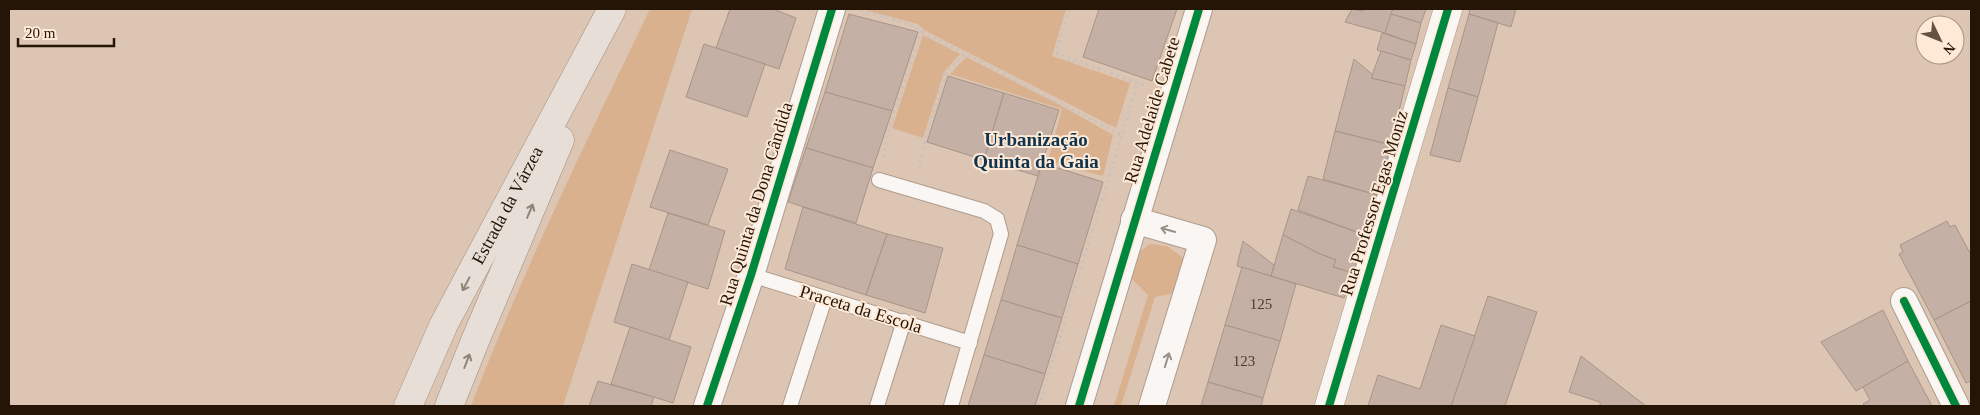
<svg xmlns="http://www.w3.org/2000/svg" width="1980" height="415" font-family="'Times New Roman',serif">
  <rect width="100%" height="100%" fill="#dcc5b2"/>
  <g fill="#d9b18e">
    <path d="M650 9H692L563 406H471C523 270 587 140 650 9Z"/>
    <path d="M862 9H1066L1052 56 1130 83 1116 128 924 30 918 24Z"/>
    <path d="M923 35 960 54 944 72 923 138 892 128Z"/>
    <path d="M966 57 1060 105 1113 135 1103 176 1048 161 1062 109 950 74Z"/>
    <path d="M1150 244 1167 246 1183 258 1186 273 1179 292 1155 297 1121 406H1114L1148 295 1130 277 1137 254Z"/>
  </g>
  <g fill="#c4b0a4" stroke="#a89488">
    <path d="M730 9H773L796 18 779 69 716 48Z"/>
    <path d="M1099 9H1177L1152 81 1083 57Z"/>
    <path d="M1352 9 1363 11 1364 9H1393L1385 33 1345 22Z"/>
    <path d="M1393 9H1426L1421 23 1391 14Z"/>
    <path d="M1470 9H1516L1511 27 1469 14Z"/>
    <path d="M849 14 918 32 892 111 825 92Z"/>
    <path d="M1391 14 1421 23 1416 44 1385 33Z"/>
    <path d="M1469 14 1498 23 1478 97 1448 88Z"/>
    <path d="M1382 33 1416 44 1411 60 1377 50Z"/>
    <path d="M704 44 765 64 747 117 686 97Z"/>
    <path d="M1381 51 1411 60 1405 86 1371 78Z"/>
    <path d="M1354 59 1373 75 1371 78 1405 86 1391 145 1335 131Z"/>
    <path d="M948 76 1004 93 984 160 927 142Z"/>
    <path d="M1448 88 1478 97 1460 162 1430 155Z"/>
    <path d="M825 92 892 111 873 168 806 148Z"/>
    <path d="M1004 93 1059 110 1038 176 984 160Z"/>
    <path d="M1335 131 1391 145 1377 195 1323 179Z"/>
    <path d="M806 148 873 168 856 223 788 202Z"/>
    <path d="M670 150 728 169 708 225 650 207Z"/>
    <path d="M1042 163 1103 182 1078 264 1017 245Z"/>
    <path d="M1308 176 1377 195 1365 235 1298 210Z"/>
    <path d="M803 207 887 234 866 295 785 269Z"/>
    <path d="M1291 209 1365 235 1353 273 1333 267 1336 260 1320 254 1283 235Z"/>
    <path d="M668 213 725 231 708 289 649 270Z"/>
    <path d="M1947 221 1950 227 1955 225 1971 255V301L1934 320 1899 254 1903 252 1900 245Z"/>
    <path d="M887 234 943 248 925 313 866 295Z"/>
    <path d="M1283 235 1320 254 1336 260 1333 267 1353 273 1344 298 1271 276Z"/>
    <path d="M1243 241 1274 265 1271 276 1237 266Z"/>
    <path d="M1017 245 1078 264 1062 318 1001 300Z"/>
    <path d="M632 264 688 282 669 340 614 322Z"/>
    <path d="M1242 267 1296 284 1280 341 1225 325Z"/>
    <path d="M1488 296 1537 312 1505 406H1451Z"/>
    <path d="M1001 300 1062 318 1045 374 984 355Z"/>
    <path d="M1971 301V381L1966 383 1934 320Z"/>
    <path d="M1883 310 1908 361 1856 391 1821 342Z"/>
    <path d="M1225 325 1280 341 1263 398 1208 382Z"/>
    <path d="M1441 325 1475 336 1451 406H1368L1378 375 1420 389Z"/>
    <path d="M630 327 691 347 673 403 611 384Z"/>
    <path d="M984 355 1045 374 1035 406H968Z"/>
    <path d="M1581 356 1646 406H1600V402L1569 392Z"/>
    <path d="M1908 361 1932 406H1865L1863 404 1870 400 1863 387Z"/>
    <path d="M598 381 654 397 651 406H589Z"/>
    <path d="M1208 382 1263 398 1261 406H1201Z"/>
  </g>
  <g fill="none" stroke-linecap="round" stroke-linejoin="round">
    <defs>
      <g id="service">
        <path d="M879 180 984 211 997 219 1001 234 951 406"/>
        <path d="M751 275 970 343"/>
        <path d="M790 406 825 298"/>
        <path d="M877 406 904 321"/>
      </g>
      <g id="minor">
        <path d="M1134 220 1203 240 1152 406"/>
        <path d="M1904 301 1956 406"/>
        <path d="M707 406 751 275 832 9"/>
        <path d="M1079 406 1199 9"/>
      </g>
      <path id="tertiary" d="M1329 406 1448 9"/>
      <g id="primary">
        <path id="s1" d="M408 406 444 324 612 9"/>
        <path d="M449 406 475 341 560 140"/>
      </g>
    </defs>
    <use href="#service" stroke="#ae9c8d" stroke-width="16"/>
    <use href="#minor" stroke="#ae9c8d" stroke-width="28"/>
    <use href="#tertiary" stroke="#ae9c8d" stroke-width="29"/>
    <use href="#primary" stroke="#a18e7d" stroke-width="29"/>
    <g stroke="#c9c2bd" stroke-width="3" stroke-dasharray="2.5 4" stroke-linecap="butt">
      <path d="M1069 9 1056 53 1146 86"/>
      <path d="M861 10 915 26 921 31 1121 135"/>
      <path d="M883 157 887 134 921 31"/>
      <path d="M919 169 925 140 946 72 965 54"/>
      <path d="M1039 406 1138 82"/>
    </g>
    <use href="#service" stroke="#faf6f3" stroke-width="14"/>
    <use href="#minor" stroke="#faf6f3" stroke-width="26"/>
    <use href="#tertiary" stroke="#faf6f3" stroke-width="28"/>
    <use href="#primary" stroke="#e6ded7" stroke-width="28"/>
    <defs>
      <g id="cycleway">
        <path d="M1904 301 1956 406"/>
        <path d="M707 406 751 275 832 9"/>
        <path d="M1079 406 1199 9"/>
        <path d="M1329 406 1448 9"/>
      </g>
    </defs>
    <use href="#cycleway" stroke="#fee9d7" stroke-width="11"/>
    <use href="#cycleway" stroke="#00873e" stroke-width="8"/>
  </g>
  <defs><path id="oneway-shaft" d="M-6 0H5M1.5-3L5.5 0L1.5 3" fill="none" stroke-width="1.6" stroke-linecap="round" stroke-linejoin="round" transform="scale(1.25)"/></defs>
  <g stroke="#8f8479">
    <use href="#oneway-shaft" transform="translate(530 211) rotate(-67)"/>
    <use href="#oneway-shaft" transform="translate(466 284) rotate(118)"/>
    <use href="#oneway-shaft" transform="translate(467 361) rotate(-69)"/>
  </g>
  <g stroke="#9a9189">
    <use href="#oneway-shaft" transform="translate(1168 230) rotate(-164)"/>
    <use href="#oneway-shaft" transform="translate(1167 360) rotate(-73)"/>
  </g>
  <g text-anchor="middle" stroke-width="4" stroke-linejoin="round" paint-order="stroke">
    <g font-size="15" fill="#4c3c2e">
      <text x="1261" y="309">125</text>
      <text x="1244" y="366">123</text>
    </g>
    <g font-size="18" fill="#241507" stroke="#fee9d7">
      <text transform="translate(1152 110) rotate(-73)" y="6">Rua Adelaide Cabete</text>
      <text transform="translate(1374 203) rotate(-73)" y="6">Rua Professor Egas Moniz</text>
      <text transform="translate(756 204) rotate(-73)" y="6">Rua Quinta da Dona Cândida</text>
      <text dy="6" stroke="none"><textPath href="#s1" startOffset="224">Estrada da Várzea</textPath></text>
      <text transform="translate(861 309) rotate(17)" y="6">Praceta da Escola</text>
    </g>
    <g font-size="19" font-weight="bold" fill="#10344d" stroke="#fee9d7">
      <text x="1036" y="146">Urbanização<tspan x="1036" dy="22">Quinta da Gaia</tspan></text>
    </g>
  </g>
  <rect width="1980" height="415" fill="none" stroke="#241507" stroke-width="20"/>
  <g transform="translate(1940 40) rotate(133)"><circle r="24" fill="#fee9d7" stroke="#a79484"/>
  <path d="M0-4L9 19L0 12L-9 19Z" fill="#645343"/>
  <text y="-8" font-size="14" font-weight="bold" text-anchor="middle" fill="#241507">N</text>
  </g>
  <path d="M18 38v8h96v-8" fill="none" stroke="#241507" stroke-width="2.5"/>
  <text x="25" y="38" font-size="15" fill="#241507" stroke="#fee9d7" stroke-width="4" paint-order="stroke">20 m</text>
</svg>
